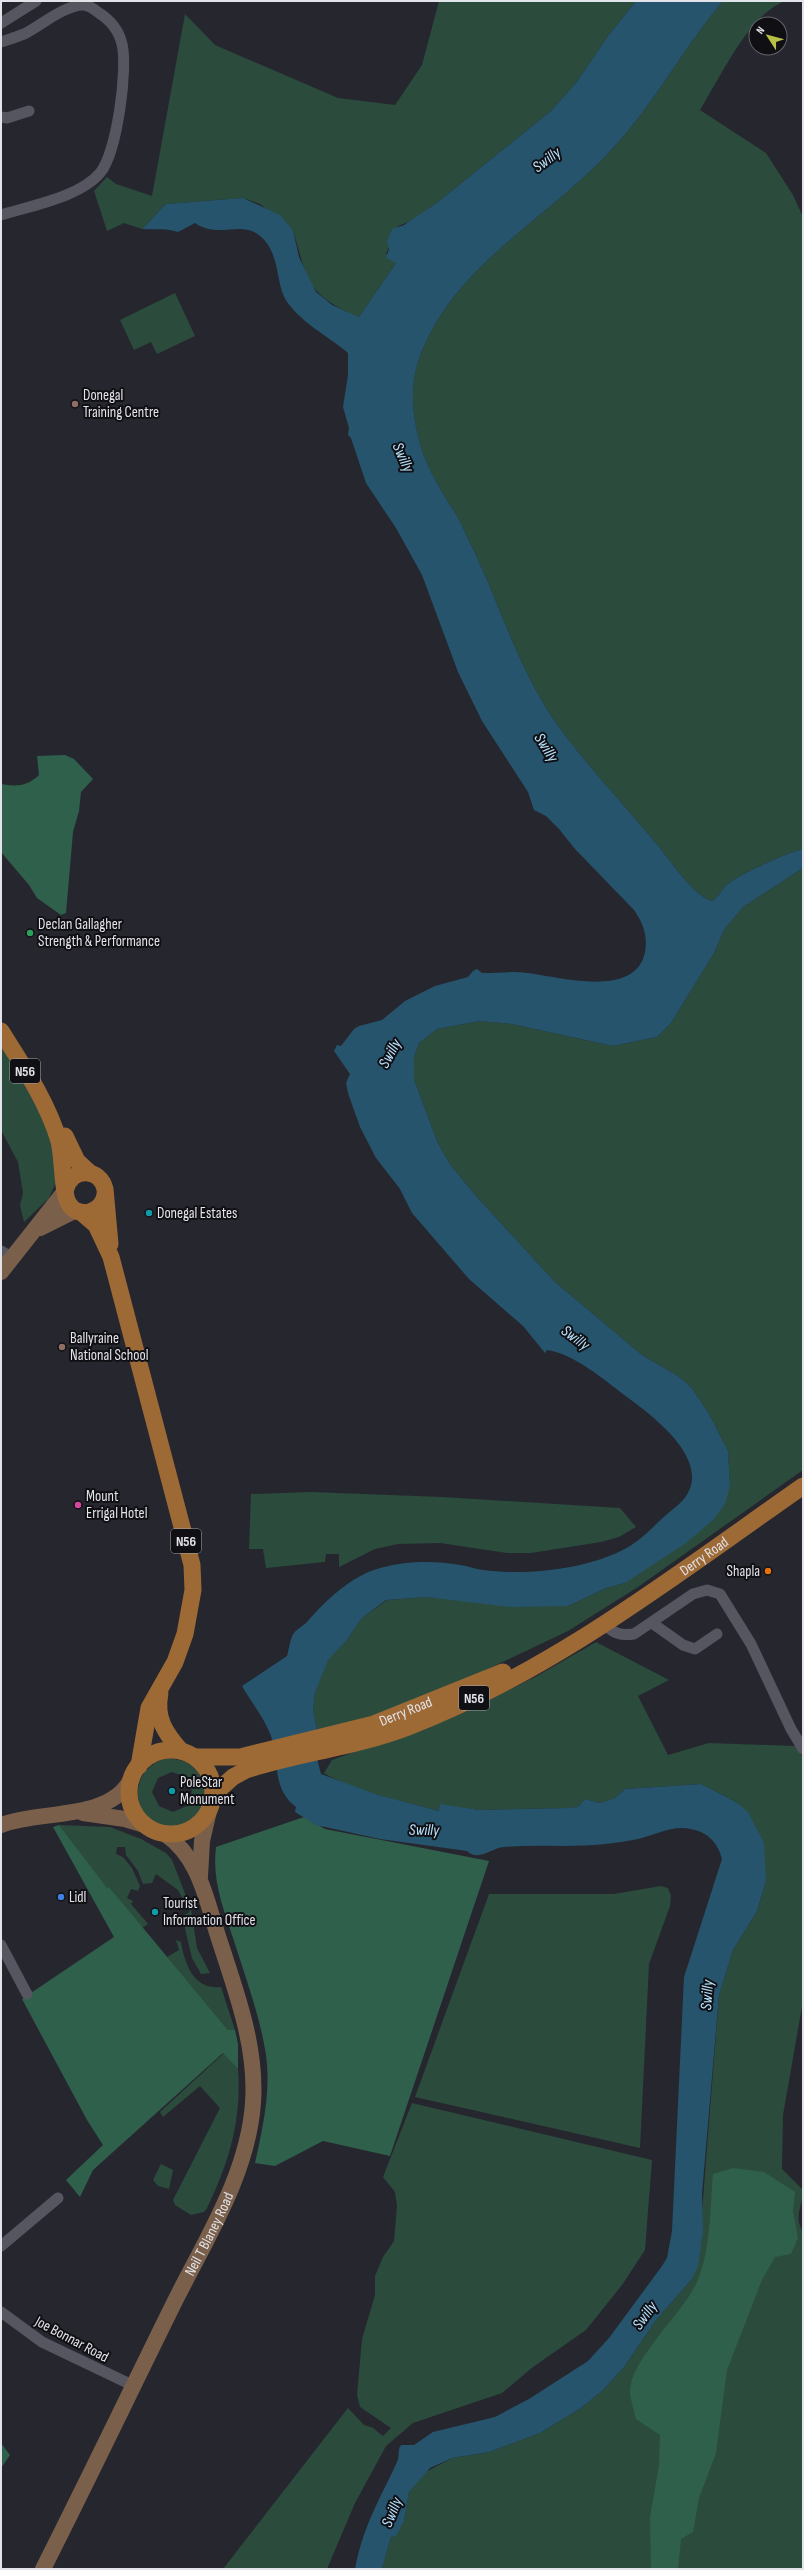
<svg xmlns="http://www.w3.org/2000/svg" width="804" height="2570" font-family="'Sofia Sans Condensed',sans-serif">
  <rect width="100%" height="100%" fill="#26262f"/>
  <g fill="#2b4b3d" fill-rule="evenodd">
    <path d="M439 1H636L608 36 576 83 551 111 438 202 411 221 398 226 386 254 396 263 359 317C306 295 308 281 293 230L260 204 243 198 166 204 142 229 124 223 107 231 94 191 107 177 116 184 152 196 185 14 215 45 338 98 395 105 422 65Z"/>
    <path d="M723 1H785C749 14 720 78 700 110L766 153 793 195 803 217V849C787 853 742 873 729 883 722 888 720 896 712 901 694 897 668 857 655 842 620 800 583 762 552 717 518 666 500 606 474 551 467 538 462 523 454 511 439 488 424 463 418 436 412 411 410 384 419 359 453 264 549 219 613 148 655 103 683 48 723 1Z"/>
    <path d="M175 293 195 336 157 354 151 342 134 350 120 320Z"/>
    <path d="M803 868V1470L638 1587 568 1631 420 1701 339 1727 317 1729 313 1710 315 1693 327 1660 346 1641 362 1618 387 1600 427 1597 568 1606 606 1588 625 1583 730 1486 728 1451 708 1412 691 1387 678 1376 642 1355 555 1282 476 1196 449 1163 437 1141 414 1079V1057L419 1043 437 1029 480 1021 512 1024 613 1046 657 1037 671 1023 714 953 724 930 743 907Z"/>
    <path d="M1 1045 22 1077 53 1141 56 1182 49 1198 24 1222 20 1205 23 1193 18 1162 1 1130Z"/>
    <path d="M311 1492 442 1497 620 1508 636 1527 619 1537 601 1542 531 1553H507L440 1543 398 1544 375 1549 339 1567V1554H326L325 1562 266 1568 263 1549H249L251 1494Z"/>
    <path d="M596 1642 669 1680 638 1696 668 1755 709 1743 795 1746 803 1757V2001L783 2115 782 2169 803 2190C803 2207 793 2216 803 2232V2569H382L391 2537 404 2521 409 2492 424 2473 452 2458 489 2452 540 2433 581 2408 603 2390 624 2367 656 2320 692 2279 702 2212 719 1995 733 1950 757 1911 766 1881 736 1802 701 1784 625 1789 615 1798 600 1803 585 1799 578 1807 567 1808 479 1810 440 1805V1811C401 1801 358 1793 324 1773L332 1760 461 1714 537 1676Z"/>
    <path d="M164 1759C210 1754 222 1816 179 1826 136 1835 120 1774 164 1759ZM172 1772 186 1777 192 1791 187 1806 173 1812 159 1806 152 1792 158 1778Z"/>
    <path d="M59 1825 110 1827 141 1839 166 1853 172 1860 191 1909 197 1948 210 1973 201 1974 192 1958 182 1916 190 1912 178 1890 156 1874 152 1883 143 1884 138 1871 126 1855 125 1847H117L116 1854 123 1857 132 1868 140 1886 138 1891 131 1889 127 1898 133 1901 131 1904 148 1924 142 1928 109 1887 107 1889Z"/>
    <path d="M661 1886 668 1888 671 1896 670 1906 649 1964 640 2148 415 2097 489 1894H614Z"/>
    <path d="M176 1940 181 1942C185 1965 194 1990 221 1987L235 2030H228L167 1957 179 1950Z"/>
    <path d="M224 2053 238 2069C242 2119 229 2163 207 2208L204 2212 191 2215 175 2205 173 2200 220 2108 200 2086 163 2117 160 2112Z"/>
    <path d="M412 2103 652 2160 645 2250 622 2285 586 2330 533 2367 502 2393 413 2423 386 2446 355 2503 327 2569H223L348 2408 364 2425 373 2428 383 2436 391 2428 360 2407 357 2395 362 2339 375 2295V2276L383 2257 394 2241 397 2206 395 2192 383 2177Z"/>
    <path d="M161 2164 173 2170 169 2189 158 2186 153 2180Z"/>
  </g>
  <g fill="#2f604b">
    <path d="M65 755 74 759 93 779 81 792 79 811 73 832 66 913 61 915 37 898 29 885 1 852V784C16 787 28 786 39 775L37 756Z"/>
    <path d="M304 1817 325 1829 489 1861 390 2156 323 2141 275 2166 255 2163C263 2127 271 2091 266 2055 260 2016 245 1976 233 1938 223 1907 212 1881 216 1847Z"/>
    <path d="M59 1825 107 1888 109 1887 228 2030H235L238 2044V2069L223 2053 93 2170 80 2197 66 2180 103 2145 87 2120 22 1999 114 1937 53 1827Z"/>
    <path d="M733 2168 764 2172 795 2192 793 2211 798 2238 791 2254 775 2257 762 2280 727 2370 716 2453 699 2498 693 2532 681 2539 678 2569H651L650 2517 659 2465 660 2435 636 2419C634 2411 631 2401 630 2393 629 2360 683 2314 697 2282 711 2249 710 2209 713 2174Z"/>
    <path d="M1 2443 10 2455 1 2468Z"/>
  </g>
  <path fill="#26546d" d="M636 1H723C683 48 655 103 613 148 549 219 453 264 419 359 410 384 412 411 418 436 424 463 439 488 454 511 462 523 467 538 474 551 500 606 518 666 552 717 583 762 620 800 655 842 668 857 694 897 712 901 720 896 722 888 729 883 742 873 787 853 803 849V868L743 907 724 930 714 953 671 1023 657 1037 613 1046 512 1024 480 1021 437 1029 419 1043 414 1057V1079L437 1141 449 1163 476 1196 555 1282 642 1355 678 1376 691 1387 708 1412 728 1451 730 1486 725 1504 713 1520 686 1543 625 1583 606 1588 568 1606 511 1607 427 1597 386 1600 362 1618 346 1641 328 1660 315 1693 313 1710 317 1729 310 1732 321 1774 378 1795 439 1811 440 1804 479 1810 567 1808 578 1807 585 1799 600 1803 615 1798 625 1789 701 1784 736 1802 748 1812 764 1843 766 1881 757 1911 733 1950 719 1995 702 2194 703 2232 698 2266 692 2279 656 2320 624 2367 603 2390 581 2408 540 2433 489 2452 452 2458 430 2468 409 2492 404 2521 396 2536 391 2537 382 2569H355C363 2526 379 2501 397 2462 400 2456 397 2450 401 2445H414L433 2432 495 2417 529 2399 588 2361 609 2338 662 2266 667 2258 672 2231 684 1977 722 1859C718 1843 708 1832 691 1829 672 1825 656 1835 638 1839 627 1841 616 1843 605 1844 571 1848 537 1844 504 1847 491 1848 479 1862 467 1851L380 1839 316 1825 295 1812 296 1807C271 1788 280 1761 271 1736 265 1719 251 1702 242 1686L287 1656C289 1650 290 1638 294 1633 297 1629 303 1626 307 1622 324 1602 348 1579 374 1570 400 1561 433 1560 460 1565 467 1566 475 1569 483 1570 527 1576 592 1569 630 1546 646 1536 658 1521 672 1510 725 1472 660 1421 627 1397 604 1380 575 1354 547 1350L545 1353 523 1326 469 1279 412 1213 400 1189 376 1158 360 1127 348 1093 346 1083 350 1074 334 1051 337 1045 341 1046 354 1029 359 1026 382 1020 405 1001 435 986 468 977 473 971 477 969 482 973C497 973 513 971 528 973 559 977 636 999 645 952 648 936 643 923 634 910L575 849 559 829 546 816 534 810 528 792 482 721 458 672 422 575 396 528 366 483 351 438 348 435 349 428 343 407 348 375V353C328 336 303 324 287 302 274 283 282 247 254 232 237 223 217 238 195 223L178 232C167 228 154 230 142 229L166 204 243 198 280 215 293 230 299 257 316 292 332 305 359 317 396 263 386 258 389 249 387 241 392 229 404 225 438 202 551 111 576 83 608 36Z"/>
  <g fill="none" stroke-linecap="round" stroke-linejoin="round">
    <g stroke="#565660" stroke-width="11">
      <path d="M1 23 36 1"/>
      <path d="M1 42C8 40 16 37 24 34 40 26 65 5 83 5 89 5 94 9 99 13 110 20 119 31 122 44 128 69 117 153 100 173 80 197 30 206 1 215"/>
      <path d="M1 117 7 118 29 111"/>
      <path d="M1 1251 12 1258"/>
      <path d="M603 1623C613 1633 620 1636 634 1634L693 1594 707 1590 720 1594 751 1644 791 1729 803 1749"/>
      <path d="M652 1623 683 1645 695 1649 717 1634"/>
      <path d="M1 1945 27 1994"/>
      <path d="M1 2246 58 2198"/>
      <path d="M1 2312 42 2342 134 2386"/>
    </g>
    <g stroke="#7a604b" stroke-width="16">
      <path d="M40 1228 76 1210"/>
      <path d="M1 1272 65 1191"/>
      <path d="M83 1813 125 1819 145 1825"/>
      <path d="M1 1825C38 1810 108 1821 130 1781"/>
      <path d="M200 1876 202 1841 209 1811"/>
      <path id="s1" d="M43 2569C88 2480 131 2390 175 2301 206 2239 248 2174 253 2103 257 2046 236 1992 219 1939 206 1900 200 1858 165 1834"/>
    </g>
    <g stroke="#9d6a36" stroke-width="17">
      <path d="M1 1031C23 1066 47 1101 59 1141 63 1156 62 1194 69 1204 79 1220 102 1212 105 1195"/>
      <path d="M65 1136 77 1161 90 1173"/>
      <path d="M66 1188C73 1167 100 1168 105 1189L110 1244"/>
      <path d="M81 1212 96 1225 111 1257 192 1565 193 1590 185 1634 175 1662 149 1708 139 1766"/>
      <path d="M160 1693C155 1718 165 1733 181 1751"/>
      <circle cx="171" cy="1792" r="42"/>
      <path id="s2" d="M196 1757H240L374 1724 503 1672"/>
      <path id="s3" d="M213 1795 233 1777 246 1770C299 1753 356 1747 408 1727 552 1672 677 1574 803 1486"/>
    </g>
  </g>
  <g fill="#8d6e63" stroke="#101014" stroke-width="1.5">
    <circle cx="75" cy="404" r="4"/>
    <circle cx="62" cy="1347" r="4"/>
  </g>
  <circle fill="#2e9e5b" stroke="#101014" stroke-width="1.5" cx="30" cy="933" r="4"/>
  <g fill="#0f9aa8" stroke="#101014" stroke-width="1.5">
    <circle cx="149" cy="1213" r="4"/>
    <circle cx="172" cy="1791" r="4"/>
    <circle cx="155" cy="1912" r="4"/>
  </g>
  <circle fill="#d1479c" stroke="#101014" stroke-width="1.5" cx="78" cy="1505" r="4"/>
  <circle fill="#e8710a" stroke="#101014" stroke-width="1.5" cx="768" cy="1571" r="4"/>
  <circle fill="#3f7fe0" stroke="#101014" stroke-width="1.5" cx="61" cy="1897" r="4"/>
  <g text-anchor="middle" stroke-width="4" stroke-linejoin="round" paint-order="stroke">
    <g fill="#101014" stroke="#a4a4aa" stroke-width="1">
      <rect x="10" y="1059" width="30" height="24" rx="3"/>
      <rect x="171" y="1529" width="30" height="24" rx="3"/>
      <rect x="459" y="1686" width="30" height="24" rx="3"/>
    </g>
    <g font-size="14" font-weight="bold" fill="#e3e3ea">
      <text x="25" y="1076">N56</text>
      <text x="186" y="1546">N56</text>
      <text x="474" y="1703">N56</text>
    </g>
    <g font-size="15" fill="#e3e3ea" stroke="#101014" text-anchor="start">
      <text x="83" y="400">Donegal<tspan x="83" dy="17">Training Centre</tspan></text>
      <text x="38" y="929">Declan Gallagher<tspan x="38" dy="17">Strength &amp; Performance</tspan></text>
      <text x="157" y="1218">Donegal Estates</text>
      <text x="70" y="1343">Ballyraine<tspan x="70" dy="17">National School</tspan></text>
      <text x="86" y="1501">Mount<tspan x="86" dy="17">Errigal Hotel</tspan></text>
      <text x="760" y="1576" text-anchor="end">Shapla</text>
      <text x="180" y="1787">PoleStar<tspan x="180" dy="17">Monument</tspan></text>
      <text x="69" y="1902">Lidl</text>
      <text x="163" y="1908">Tourist<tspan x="163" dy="17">Information Office</tspan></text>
    </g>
    <g font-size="15" fill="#e3e3ea" stroke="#101014">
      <text dy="5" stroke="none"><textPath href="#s3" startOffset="552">Derry Road</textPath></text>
      <text dy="5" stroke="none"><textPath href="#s2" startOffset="216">Derry Road</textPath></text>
      <text dy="5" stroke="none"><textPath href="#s1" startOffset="374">Neil T Blaney Road</textPath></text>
      <text transform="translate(72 2339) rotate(28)" y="5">Joe Bonnar Road</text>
    </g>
    <g font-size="16" font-style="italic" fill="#b8e3fd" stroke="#101014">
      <text transform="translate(546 159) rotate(-37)" y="6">Swilly</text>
      <text transform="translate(404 457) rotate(66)" y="6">Swilly</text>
      <text transform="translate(547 747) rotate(58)" y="6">Swilly</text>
      <text transform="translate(389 1053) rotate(-61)" y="6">Swilly</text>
      <text transform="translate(576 1337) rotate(37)" y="6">Swilly</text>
      <text transform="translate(424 1829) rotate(1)" y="6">Swilly</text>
      <text transform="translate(706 1995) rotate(-86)" y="6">Swilly</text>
      <text transform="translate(644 2315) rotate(-54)" y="6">Swilly</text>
      <text transform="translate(391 2512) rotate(-68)" y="6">Swilly</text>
    </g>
  </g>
  <rect width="804" height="2570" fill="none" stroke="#e3e3ea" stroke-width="4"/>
  <g transform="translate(768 36) rotate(306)"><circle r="19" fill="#101014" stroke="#64646a"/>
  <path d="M0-3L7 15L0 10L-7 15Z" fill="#b9c046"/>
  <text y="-6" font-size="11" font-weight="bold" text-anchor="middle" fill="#e3e3ea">N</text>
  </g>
</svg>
